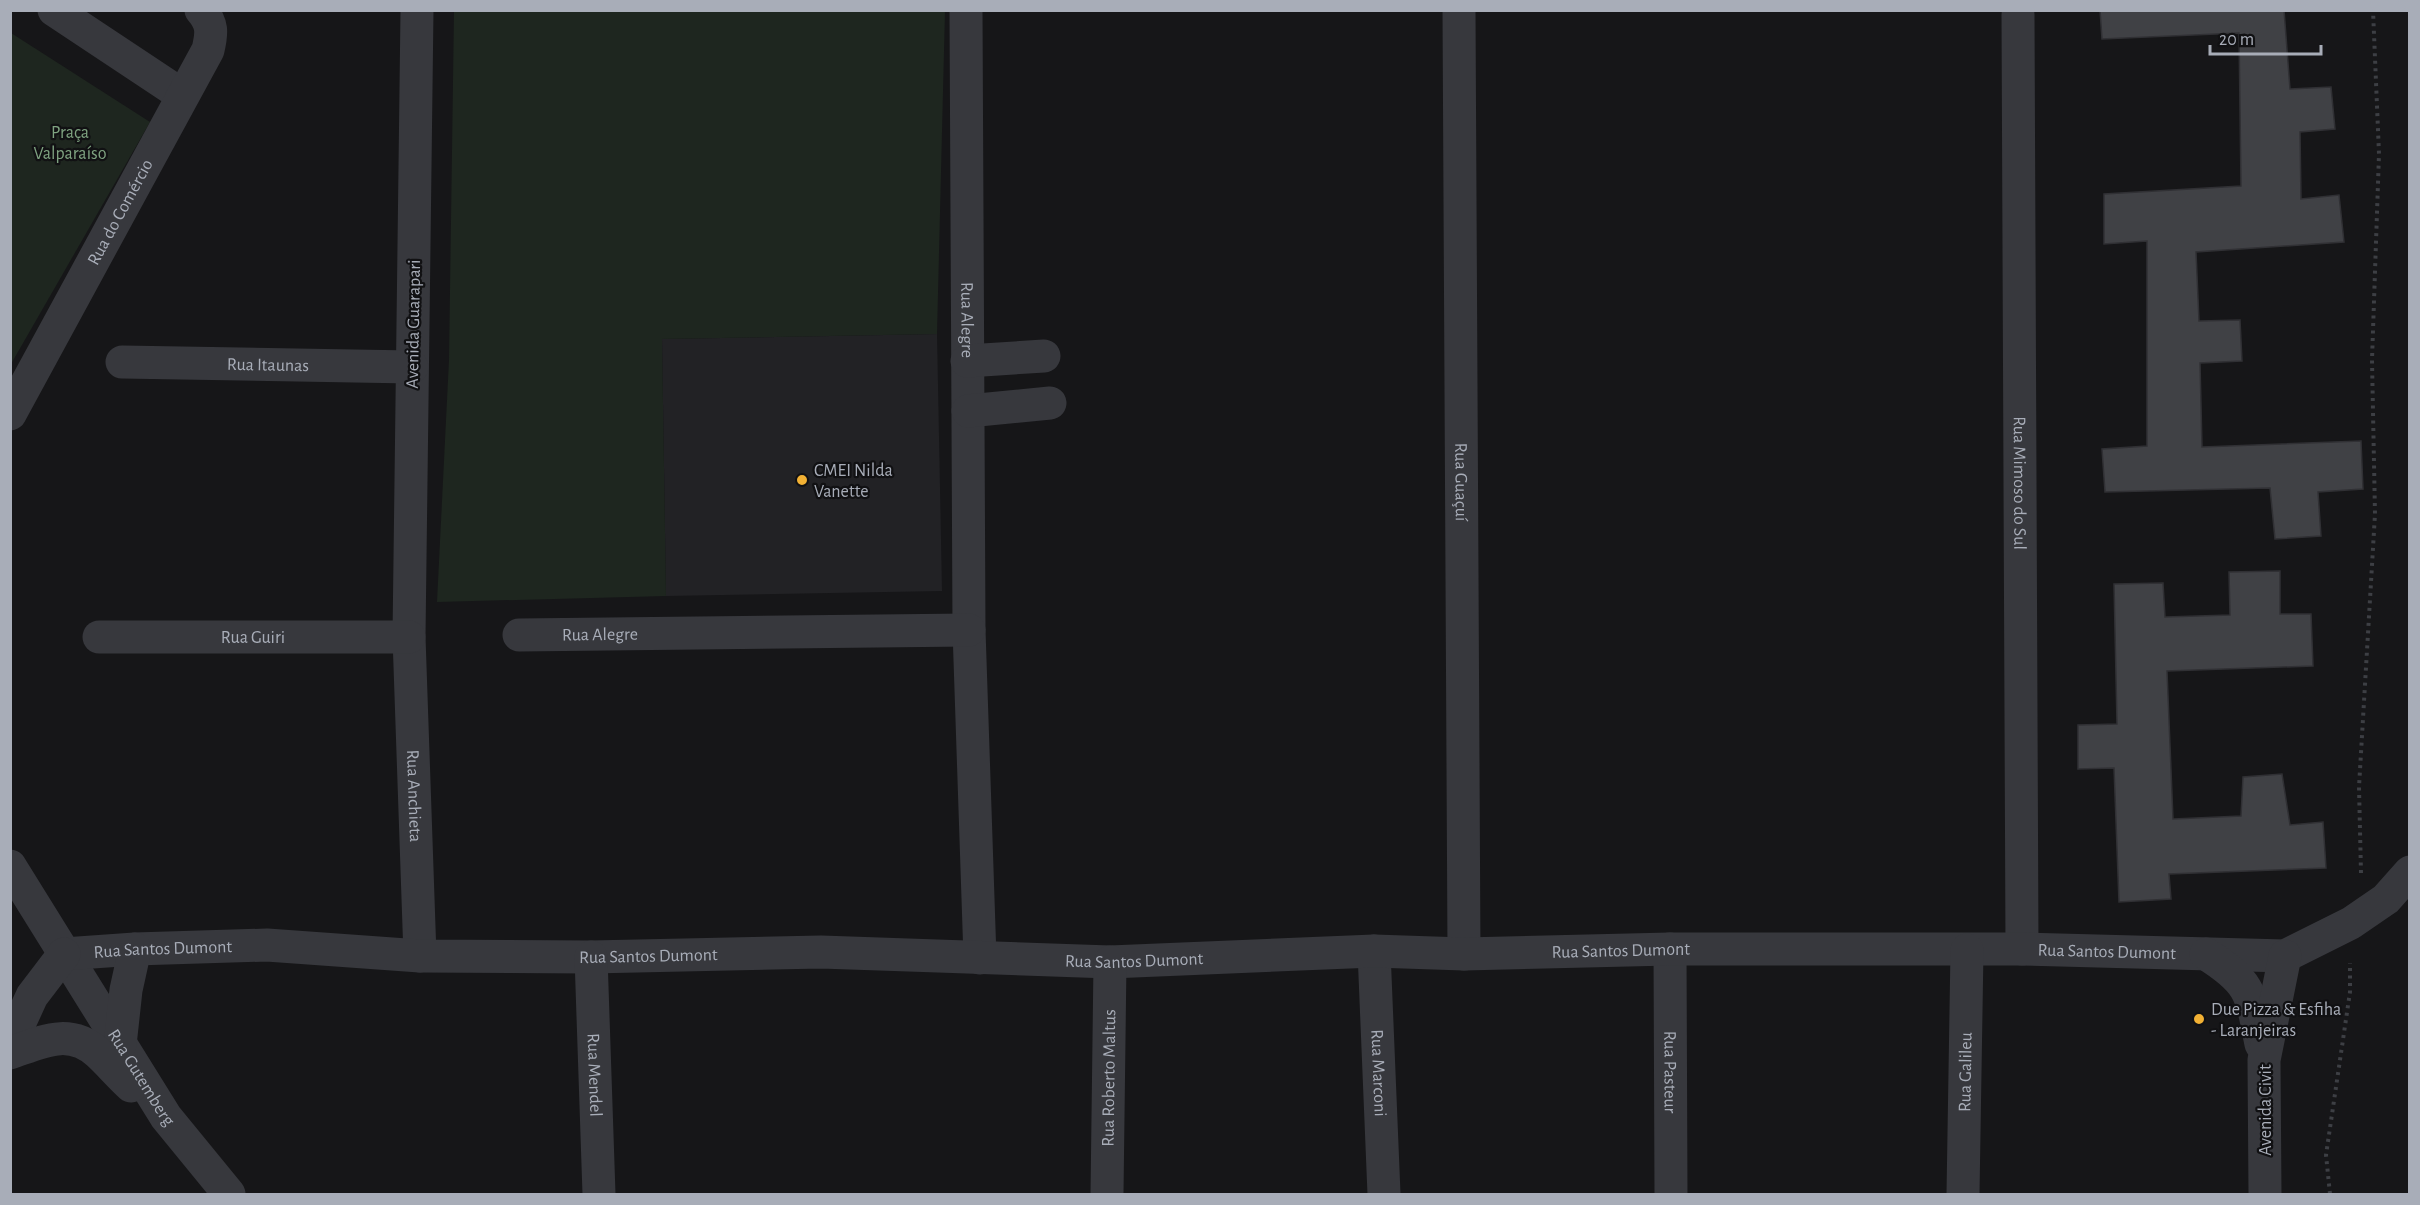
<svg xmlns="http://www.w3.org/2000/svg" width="2420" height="1205" font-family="'Alegreya Sans',sans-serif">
  <rect width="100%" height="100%" fill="#161618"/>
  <path fill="#222225" d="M937 334 942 591 666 596 662 339Z"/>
  <g fill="#1e261f">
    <path d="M454 11H945L937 334 662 339 666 596 437 602 449 360Z"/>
    <path d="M11 33 150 122 11 364Z"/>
  </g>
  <g fill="#404145" stroke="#303034" stroke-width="1.5">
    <path d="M2100 10H2284L2290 89 2331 87 2335 129 2300 132 2301 199 2339 195 2344 242 2196 252 2199 321 2240 320 2242 361 2200 363 2202 447 2361 441 2363 489 2318 492 2321 536 2275 539 2270 488 2105 492 2102 449 2147 446V241L2104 244V194L2241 186 2239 33 2102 39Z"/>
    <path d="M2280 571V614H2311L2313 666 2167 671 2173 819 2241 816 2243 777 2282 774 2290 825 2323 822 2326 868 2169 874 2171 899 2119 902 2114 768 2078 769V725L2117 724 2114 584 2163 583 2165 617 2230 615 2229 572Z"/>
  </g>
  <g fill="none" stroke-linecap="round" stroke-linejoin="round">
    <g stroke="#3d3f44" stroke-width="4" stroke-dasharray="3 4.5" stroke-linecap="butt">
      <path d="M2361 873 2359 787 2375 514 2372 360 2379 154 2373 10"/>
      <path d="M2330 1194 2326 1155 2350 992V963"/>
    </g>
    <g stroke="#37383d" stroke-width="33">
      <path d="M54 10 182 95"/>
      <path id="s1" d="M417 10 409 637 420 956"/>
      <path id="s2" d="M966 10 969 630 980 958"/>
      <path id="s3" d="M1459 10 1464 954"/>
      <path id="s4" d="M2018 15 2022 949"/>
      <path d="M967 361 1044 356"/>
      <path id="s5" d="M122 362 412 367"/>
      <path d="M968 411 1050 403"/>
      <path id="s6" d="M10 414 208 50C212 33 213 24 201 10"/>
      <path id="s7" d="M519 635 969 630"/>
      <path id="s8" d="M99 637H409"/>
      <path id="s9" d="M10 866 166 1117 229 1194"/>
      <path id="s10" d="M1670 949 1671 1194"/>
      <path id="s11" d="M1374 951 1384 1194"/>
      <path id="s12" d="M64 954 135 949 267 945 420 956 591 957 821 952 1110 962 1374 951 1464 954 1670 949H2022L2285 956 2351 923 2386 899 2410 872"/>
      <path d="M2206 954C2252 983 2251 994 2261 1044"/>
      <path id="s13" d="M591 957 599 1194"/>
      <path d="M10 1044 32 996 64 954"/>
      <path d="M120 1045 126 990 135 949"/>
      <path d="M10 1053C42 1042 69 1027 98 1053 109 1063 119 1075 131 1086"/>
      <path id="s14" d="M1107 1194 1110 962"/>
      <path id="s15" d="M1963 1194 1967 950"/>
      <path d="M2265 1194 2264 1060 2285 956"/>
    </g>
  </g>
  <g fill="#f2b134" stroke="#111113" stroke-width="2">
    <circle cx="802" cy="480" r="6"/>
    <circle cx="2199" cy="1019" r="6"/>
  </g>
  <g text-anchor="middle" stroke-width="4.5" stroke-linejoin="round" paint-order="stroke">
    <g font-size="18" fill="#7fa381" stroke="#111113">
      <text x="70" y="138">Praça<tspan x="70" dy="21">Valparaíso</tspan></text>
    </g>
    <g font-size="18" fill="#a8adb8" stroke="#111113">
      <text dy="6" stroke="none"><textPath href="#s6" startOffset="230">Rua do Comércio</textPath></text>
      <text dy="6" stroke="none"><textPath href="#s2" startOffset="310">Rua Alegre</textPath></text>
      <text transform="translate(413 324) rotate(-89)" y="6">Avenida Guarapari</text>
      <text dy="6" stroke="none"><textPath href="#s5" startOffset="146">Rua Itaunas</textPath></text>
      <text dy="6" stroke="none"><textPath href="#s3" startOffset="472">Rua Guaçuí</textPath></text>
      <text dy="6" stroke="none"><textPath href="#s4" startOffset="468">Rua Mimoso do Sul</textPath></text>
      <text dy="6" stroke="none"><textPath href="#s7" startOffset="81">Rua Alegre</textPath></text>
      <text dy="6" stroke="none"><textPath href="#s8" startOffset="154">Rua Guiri</textPath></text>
      <text dy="6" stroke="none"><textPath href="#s1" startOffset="786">Rua Anchieta</textPath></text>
      <text dy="6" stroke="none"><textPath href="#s12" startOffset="99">Rua Santos Dumont</textPath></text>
      <text dy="6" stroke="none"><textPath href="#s12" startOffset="1558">Rua Santos Dumont</textPath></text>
      <text dy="6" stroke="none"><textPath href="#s12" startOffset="2044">Rua Santos Dumont</textPath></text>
      <text dy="6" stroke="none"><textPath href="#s12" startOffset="585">Rua Santos Dumont</textPath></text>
      <text dy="6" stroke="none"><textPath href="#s12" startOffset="1071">Rua Santos Dumont</textPath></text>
      <text dy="6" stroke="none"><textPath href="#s10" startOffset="123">Rua Pasteur</textPath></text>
      <text dy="6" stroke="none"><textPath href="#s15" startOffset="122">Rua Galileu</textPath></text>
      <text dy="6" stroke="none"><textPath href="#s11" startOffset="122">Rua Marconi</textPath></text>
      <text dy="6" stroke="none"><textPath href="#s13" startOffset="118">Rua Mendel</textPath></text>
      <text dy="6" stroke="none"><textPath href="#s9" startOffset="249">Rua Gutemberg</textPath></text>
      <text dy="6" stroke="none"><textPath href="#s14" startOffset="116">Rua Roberto Maltus</textPath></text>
      <text transform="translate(2265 1110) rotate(-90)" y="6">Avenida Civit</text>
    </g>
    <g font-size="18" fill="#a8adb8" stroke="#111113" text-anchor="start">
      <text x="814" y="476">CMEI Nilda<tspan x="814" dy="21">Vanette</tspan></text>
      <text x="2211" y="1015">Due Pizza &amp; Esfiha<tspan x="2211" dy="21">- Laranjeiras</tspan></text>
    </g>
  </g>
  <rect width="2420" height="1205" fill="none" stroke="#a8adb8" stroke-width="24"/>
  <path d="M2210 45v9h111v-9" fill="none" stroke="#a8adb8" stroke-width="3"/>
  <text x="2219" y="45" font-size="18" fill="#a8adb8" stroke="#111113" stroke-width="4.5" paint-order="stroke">20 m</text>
</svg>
